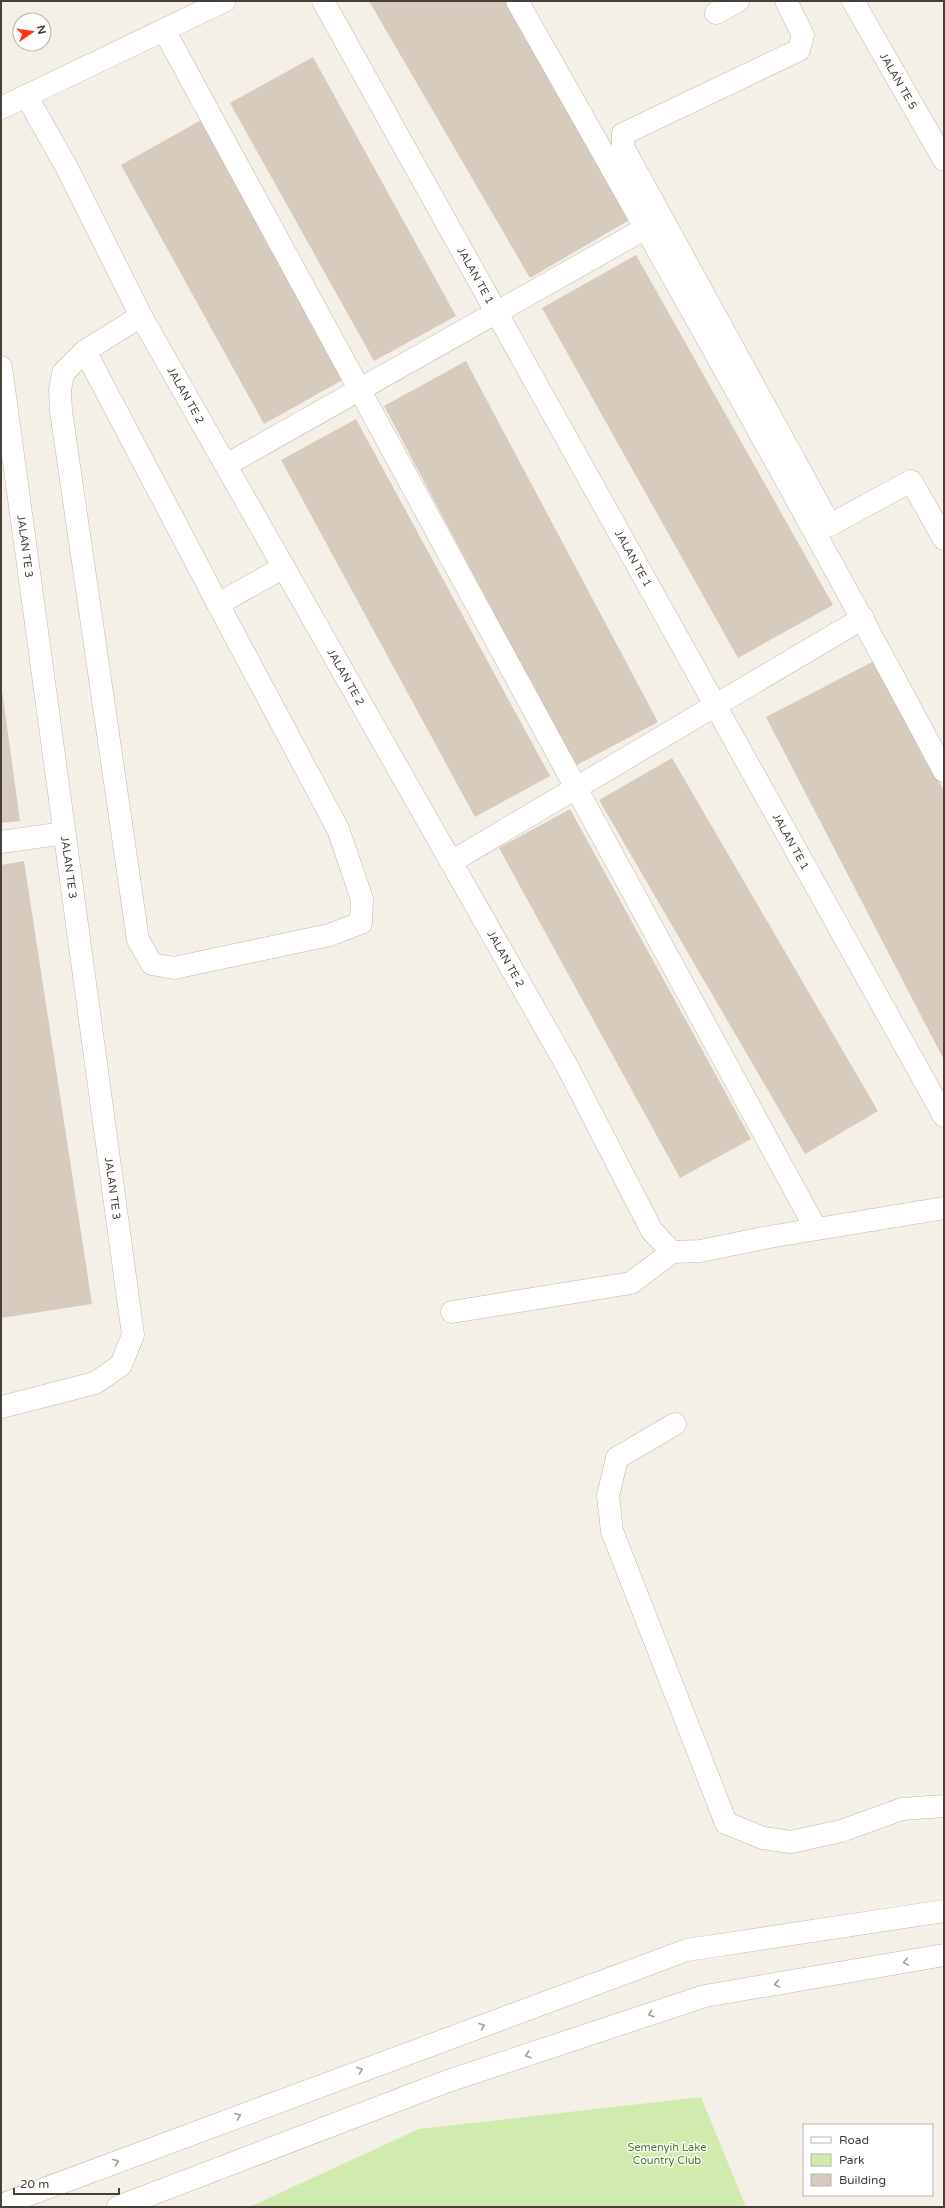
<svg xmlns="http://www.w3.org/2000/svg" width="945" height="2208" font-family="'Varela Round',sans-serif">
  <rect width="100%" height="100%" fill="#f4f0e7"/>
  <path fill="#d1eaae" d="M701 2097 746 2207H249L419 2129Z"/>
  <g fill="#d6cbbc">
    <path d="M369 1H505L631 219 530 278Z"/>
    <path d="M313 57 456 316 374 361 230 103Z"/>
    <path d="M203 119 346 378 264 424 121 165Z"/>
    <path d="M636 255 833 605 738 658 542 308Z"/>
    <path d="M466 361 658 722 575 766 384 406Z"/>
    <path d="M356 419 550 776 475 817 281 460Z"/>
    <path d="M876 660 944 791V1060L766 717Z"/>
    <path d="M1 683 20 821 1 823Z"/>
    <path d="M672 758 878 1111 805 1154 599 800Z"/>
    <path d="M570 809 751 1139 680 1178 499 848Z"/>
    <path d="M24 861 92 1304 1 1318V865Z"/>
  </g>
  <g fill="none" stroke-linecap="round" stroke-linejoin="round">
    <defs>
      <g id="minor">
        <path id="s1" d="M323 1 944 1116"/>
        <path d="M517 1C662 256 806 512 944 771"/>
        <path d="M786 1 803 35 799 50 623 134V147L830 525 911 481 944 539"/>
        <path id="s2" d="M853 1 944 160"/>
        <path d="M716 13 738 1"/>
        <path d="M164 30 816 1229"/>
        <path id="s3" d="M27 97 67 168 141 316 567 1066 652 1231 672 1252"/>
        <path d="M1 108 224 1"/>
        <path d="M141 316 85 351 218 604"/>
        <path d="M85 351 63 373 60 390 61 411 138 940 152 964 174 968 329 935 361 923 362 899 338 829 218 604 284 567"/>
        <path id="s4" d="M1 367 133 1335 121 1365 95 1383 1 1407"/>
        <path d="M226 465 646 228"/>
        <path d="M1 842 64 833"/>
        <path d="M451 862 863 618"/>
        <path d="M452 1312 631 1283 672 1252 700 1251 769 1237 944 1208"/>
        <path d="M675 1424 617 1458 608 1496 612 1531 726 1823 763 1838 791 1842 841 1831 902 1809 944 1806"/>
        <path d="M1 2205 687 1950 944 1911"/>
        <path d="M118 2207 448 2081 705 1996 944 1955"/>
      </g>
    </defs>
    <use href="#minor" stroke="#c0b7a9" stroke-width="23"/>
    <use href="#minor" stroke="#fff" stroke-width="22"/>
  </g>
  <defs><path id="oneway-chevron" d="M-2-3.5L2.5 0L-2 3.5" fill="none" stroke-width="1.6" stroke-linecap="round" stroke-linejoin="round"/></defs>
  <g stroke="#a3a09a">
    <use href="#oneway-chevron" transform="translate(906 1962) rotate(170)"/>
    <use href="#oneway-chevron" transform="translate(777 1984) rotate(170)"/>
    <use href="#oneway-chevron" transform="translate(651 2014) rotate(162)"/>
    <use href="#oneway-chevron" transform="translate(482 2026) rotate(-20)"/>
    <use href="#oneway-chevron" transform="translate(528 2055) rotate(162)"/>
    <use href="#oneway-chevron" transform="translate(360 2070) rotate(-20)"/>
    <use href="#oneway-chevron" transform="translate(238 2116) rotate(-21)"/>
    <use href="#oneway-chevron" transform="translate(116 2162) rotate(-21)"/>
  </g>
  <g text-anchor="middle" stroke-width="3" stroke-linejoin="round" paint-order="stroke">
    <g font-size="11" fill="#474036" stroke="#fff">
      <text dy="4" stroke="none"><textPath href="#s2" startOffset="92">JALAN TE 5</textPath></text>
      <text dy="4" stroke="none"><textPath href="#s1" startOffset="314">JALAN TE 1</textPath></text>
      <text dy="4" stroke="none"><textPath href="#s3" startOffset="338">JALAN TE 2</textPath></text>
      <text dy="4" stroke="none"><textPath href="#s4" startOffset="181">JALAN TE 3</textPath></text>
      <text dy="4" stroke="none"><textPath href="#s1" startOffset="638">JALAN TE 1</textPath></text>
      <text dy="4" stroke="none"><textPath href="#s3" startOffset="662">JALAN TE 2</textPath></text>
      <text dy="4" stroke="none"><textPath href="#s1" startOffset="962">JALAN TE 1</textPath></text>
      <text dy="4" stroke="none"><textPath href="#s4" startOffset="505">JALAN TE 3</textPath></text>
      <text dy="4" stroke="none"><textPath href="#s3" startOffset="986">JALAN TE 2</textPath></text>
      <text dy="4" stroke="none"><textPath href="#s4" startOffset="829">JALAN TE 3</textPath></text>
    </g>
    <g font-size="11" fill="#497b27" stroke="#fff">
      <text x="667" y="2151">Semenyih Lake<tspan x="667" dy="13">Country Club</tspan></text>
    </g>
  </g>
  <rect width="945" height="2208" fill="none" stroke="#474036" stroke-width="4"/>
  <rect x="803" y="2124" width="130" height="72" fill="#ffffff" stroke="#b5b3af"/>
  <rect x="811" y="2137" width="20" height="6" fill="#ffffff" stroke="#b5b3af"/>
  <text x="839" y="2144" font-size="12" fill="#474036">Road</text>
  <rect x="811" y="2154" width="20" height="12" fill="#d1eaae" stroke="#b5b3af"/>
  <text x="839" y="2164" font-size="12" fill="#474036">Park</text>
  <rect x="811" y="2174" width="20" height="12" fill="#d6cbbc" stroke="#b5b3af"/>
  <text x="839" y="2184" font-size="12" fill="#474036">Building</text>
  <g transform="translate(32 32) rotate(77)"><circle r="19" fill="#ffffff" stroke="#b5b3af"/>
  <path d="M0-3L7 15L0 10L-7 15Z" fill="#ff3013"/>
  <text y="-6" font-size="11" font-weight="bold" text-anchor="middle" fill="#474036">N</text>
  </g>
  <path d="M14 2188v6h105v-6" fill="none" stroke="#474036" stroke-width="2"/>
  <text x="20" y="2188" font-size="12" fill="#474036" stroke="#ffffff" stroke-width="3" paint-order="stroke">20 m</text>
</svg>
